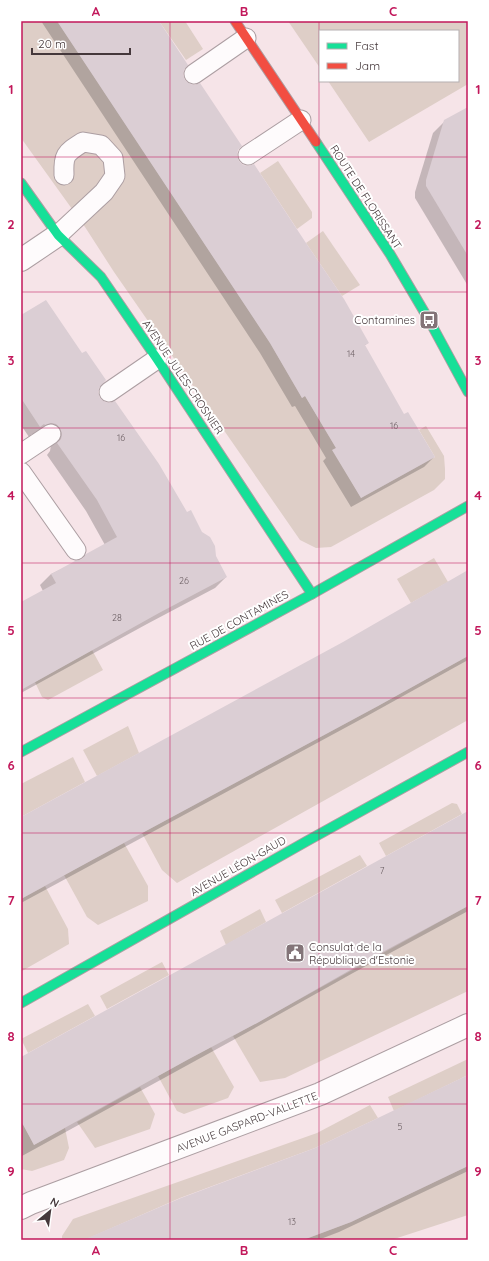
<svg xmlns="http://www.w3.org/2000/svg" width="489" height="1261" font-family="Quicksand,sans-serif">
  <rect width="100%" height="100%" fill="#f6e4e8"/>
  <g fill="#decec7">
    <path d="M21 21H57L270 343 302 398 305 396 336 448 333 450 361 498 435 457 419 430 426 426 444 456 445 469V479L434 490 331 547 316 548 300 540 114 272 85 227 21 138Z"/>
    <path d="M159 21H185L203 49 186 60Z"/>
    <path d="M288 21H468V84L369 142 328 81H458V31H320V68Z"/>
    <path d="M278 161 312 212V218L297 229 260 173Z"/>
    <path d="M323 231 360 285 342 296 306 243Z"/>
    <path d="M434 558 448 582 411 603 397 579Z"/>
    <path d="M92 650 103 670 48 700 42 697 35 682Z"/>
    <path d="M468 656V720L177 883 162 870 142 833 378 706Z"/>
    <path d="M128 726 139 753 97 776 83 750Z"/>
    <path d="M73 757 85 782 21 817V784Z"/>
    <path d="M452 803 457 804 462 814 386 856 379 843Z"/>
    <path d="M124 843 148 886V901L98 925 87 917 64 875Z"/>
    <path d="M360 855 367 866 282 913 275 900Z"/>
    <path d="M45 886 68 929 69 944 22 971 21 899Z"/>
    <path d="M468 906V991L285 1078 260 1082 233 1036Z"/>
    <path d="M260 909 266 922 226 945 220 931Z"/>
    <path d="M162 962 169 975 107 1009 100 996Z"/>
    <path d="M88 1004 95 1016 28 1053 21 1039Z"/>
    <path d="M211 1047 234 1087 228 1098 184 1114 177 1111 158 1076Z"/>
    <path d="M468 1059V1075L394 1111 388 1097Z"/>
    <path d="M140 1087 155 1114 150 1129 95 1148 77 1122Z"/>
    <path d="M370 1105 378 1118 315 1148 180 1198 89 1238V1240H62V1236L73 1219 317 1133Z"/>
    <path d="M23 1124 34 1145 65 1128 69 1148 64 1160 32 1171 21 1169V1126Z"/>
    <path d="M468 1166V1215L391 1240H303L351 1222Z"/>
  </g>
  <g fill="#0003">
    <path d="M41 21H158L183 69 182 75 184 80 237 149 236 155 238 162 368 343 364 346 404 416 434 457 424 467 351 507 323 461 326 458 295 406 292 407 260 353Z"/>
    <path d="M468 108V286L415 198V192L433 133 445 121Z"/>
    <path d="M21 316 98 387 97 393 99 398 201 532 226 577 215 588 147 624 21 693V603L43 591 40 585 51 574 81 560 105 545 86 511 47 455 50 451 51 445 49 439 33 436 32 434 29 437 21 425Z"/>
    <path d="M468 571V660L367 716 21 903V819L344 643Z"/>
    <path d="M468 812V911L353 973 246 1033 22 1156 21 1154V1058Z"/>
    <path d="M468 1076V1171L339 1232 318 1240H88L316 1149Z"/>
  </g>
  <g fill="#dbced4">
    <path d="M57 21H159L188 65 184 70 183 75 185 80 190 84 195 85 200 83 242 146 238 150 237 155 239 161 243 165 248 166 254 164 306 243 344 299 369 343 365 345 404 414 408 412 435 457 361 498 332 450 336 448 305 396 302 398 270 343Z"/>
    <path d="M468 107V256L426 186V180L444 120Z"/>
    <path d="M46 300 82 353 86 351 106 380 99 388 98 392 100 398 105 402 110 403 115 401 159 464 187 512 191 510 202 532 210 537 215 546 216 556 227 577 159 613 21 690V602L56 583 51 574 75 561 82 559 86 554 117 537 97 500 57 443 61 439 62 434 60 428 56 424 51 423 45 425 44 424 40 427 21 398V315Z"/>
    <path d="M468 570V656L378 706 94 859 21 899V817L343 642Z"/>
    <path d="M468 811V906L366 961 259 1022 187 1060 34 1145 21 1121V1057Z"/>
    <path d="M468 1075V1166L351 1222 303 1240H83L181 1198 315 1148Z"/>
  </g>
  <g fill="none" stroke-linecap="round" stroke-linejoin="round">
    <defs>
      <g id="lane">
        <path d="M194 74 246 38"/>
        <path d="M248 155 301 120"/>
        <path d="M58 235 104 192 115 176 113 158 101 145 83 142C66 153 63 154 64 175"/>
        <path d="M109 392 157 359"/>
        <path d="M21 454 51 434"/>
        <path d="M21 472 76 550"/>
      </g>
      <g id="street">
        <path d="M21 260 58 235"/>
        <path d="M21 1208 31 1203 320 1094 468 1025"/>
      </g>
      <g id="fast">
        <path d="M316 142 390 254 429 320 468 392"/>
        <path d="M21 183 58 235 101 277 157 359 312 594"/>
        <path d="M21 752 312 594 468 506"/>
        <path d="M21 1003 307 841 468 752"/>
      </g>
      <path id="jam" d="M235 21 316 142"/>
    </defs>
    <use href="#lane" stroke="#ac9ea2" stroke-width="21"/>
    <use href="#street" stroke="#ac9ea2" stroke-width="24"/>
    <use href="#fast" stroke="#ac9ea2" stroke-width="11"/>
    <use href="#jam" stroke="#ac9ea2" stroke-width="11"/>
    <use href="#lane" stroke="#fefbfc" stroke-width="19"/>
    <use href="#street" stroke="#fefbfc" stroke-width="22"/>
    <use href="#fast" stroke="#16e098" stroke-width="9"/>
    <use href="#jam" stroke="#f24e42" stroke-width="9"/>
  </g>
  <path fill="none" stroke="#c2185b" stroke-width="1" stroke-opacity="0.55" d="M170 21V1240M319 21V1240M21 157H468M21 292H468M21 428H468M21 563H468M21 698H468M21 833H468M21 969H468M21 1104H468"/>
  <defs>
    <symbol id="bus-square" viewBox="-11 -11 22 22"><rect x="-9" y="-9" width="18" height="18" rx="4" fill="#837478" stroke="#fff"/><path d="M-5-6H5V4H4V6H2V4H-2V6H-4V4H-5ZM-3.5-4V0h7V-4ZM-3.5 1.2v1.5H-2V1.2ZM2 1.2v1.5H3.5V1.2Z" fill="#fff"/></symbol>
    <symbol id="civic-square" viewBox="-11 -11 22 22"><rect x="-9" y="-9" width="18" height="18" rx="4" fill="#837478" stroke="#fff"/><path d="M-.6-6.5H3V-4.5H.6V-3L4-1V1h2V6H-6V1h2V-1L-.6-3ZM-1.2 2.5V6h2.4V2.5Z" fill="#fff"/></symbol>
  </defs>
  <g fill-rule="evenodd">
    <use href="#bus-square" x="418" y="309" width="22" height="22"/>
    <use href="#civic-square" x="284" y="942" width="22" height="22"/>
  </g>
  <g text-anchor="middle" stroke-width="4" stroke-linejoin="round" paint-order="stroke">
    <g font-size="9" fill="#6c5f63">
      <text x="351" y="357">14</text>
      <text x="394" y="429">16</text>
      <text x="121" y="441">16</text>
      <text x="184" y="584">26</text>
      <text x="117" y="621">28</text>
      <text x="382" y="874">7</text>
      <text x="400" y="1130">5</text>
      <text x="292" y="1225">13</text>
    </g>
    <g font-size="11" fill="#45383b" stroke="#fff">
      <text transform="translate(366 197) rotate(57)" y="4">ROUTE DE FLORISSANT</text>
      <text transform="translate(183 377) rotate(56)" y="4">AVENUE JULES-CROSNIER</text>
      <text transform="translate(239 620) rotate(-29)" y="4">RUE DE CONTAMINES</text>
      <text transform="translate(238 866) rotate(-30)" y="4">AVENUE LÉON-GAUD</text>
      <text transform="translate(247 1122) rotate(-21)" y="4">AVENUE GASPARD-VALLETTE</text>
    </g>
    <g font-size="11" fill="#45383b" stroke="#fff" text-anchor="end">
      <text x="415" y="324">Contamines</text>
      <text x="309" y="951" text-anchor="start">Consulat de la<tspan x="309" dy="13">République d'Estonie</tspan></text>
    </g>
  </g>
  <rect width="489" height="1261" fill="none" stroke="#ffffff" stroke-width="44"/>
  <rect x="319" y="30" width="140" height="52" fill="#ffffff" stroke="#b5afb1"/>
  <rect x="327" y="43" width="20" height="6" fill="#16e098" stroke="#b5afb1"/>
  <text x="355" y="50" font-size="12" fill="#45383b">Fast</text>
  <rect x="327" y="63" width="20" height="6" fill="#f24e42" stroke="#b5afb1"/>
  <text x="355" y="70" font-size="12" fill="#45383b">Jam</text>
  <g transform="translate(50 1211) rotate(29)" stroke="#ffffff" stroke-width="3" paint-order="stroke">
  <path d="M0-3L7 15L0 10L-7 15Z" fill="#45383b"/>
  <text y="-6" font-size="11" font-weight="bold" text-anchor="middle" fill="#45383b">N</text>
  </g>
  <path d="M32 48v6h98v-6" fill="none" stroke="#45383b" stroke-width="2"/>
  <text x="38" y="48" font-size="12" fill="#45383b" stroke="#ffffff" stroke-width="3" paint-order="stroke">20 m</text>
  <rect x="22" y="22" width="445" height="1217" fill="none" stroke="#c2185b" stroke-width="1.5"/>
  <g font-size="13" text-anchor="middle" font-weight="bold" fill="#c2185b">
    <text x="96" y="16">A</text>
    <text x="244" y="16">B</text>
    <text x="393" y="16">C</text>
    <text x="11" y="94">1</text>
    <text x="478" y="94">1</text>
    <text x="11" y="229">2</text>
    <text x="478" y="229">2</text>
    <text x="11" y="365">3</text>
    <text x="478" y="365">3</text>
    <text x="11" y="500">4</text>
    <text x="478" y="500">4</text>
    <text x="11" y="635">5</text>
    <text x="478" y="635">5</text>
    <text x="11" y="770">6</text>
    <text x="478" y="770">6</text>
    <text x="11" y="905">7</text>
    <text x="478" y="905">7</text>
    <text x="11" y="1041">8</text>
    <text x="478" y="1041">8</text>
    <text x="11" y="1176">9</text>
    <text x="478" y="1176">9</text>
    <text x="96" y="1255">A</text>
    <text x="244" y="1255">B</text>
    <text x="393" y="1255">C</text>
  </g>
</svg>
